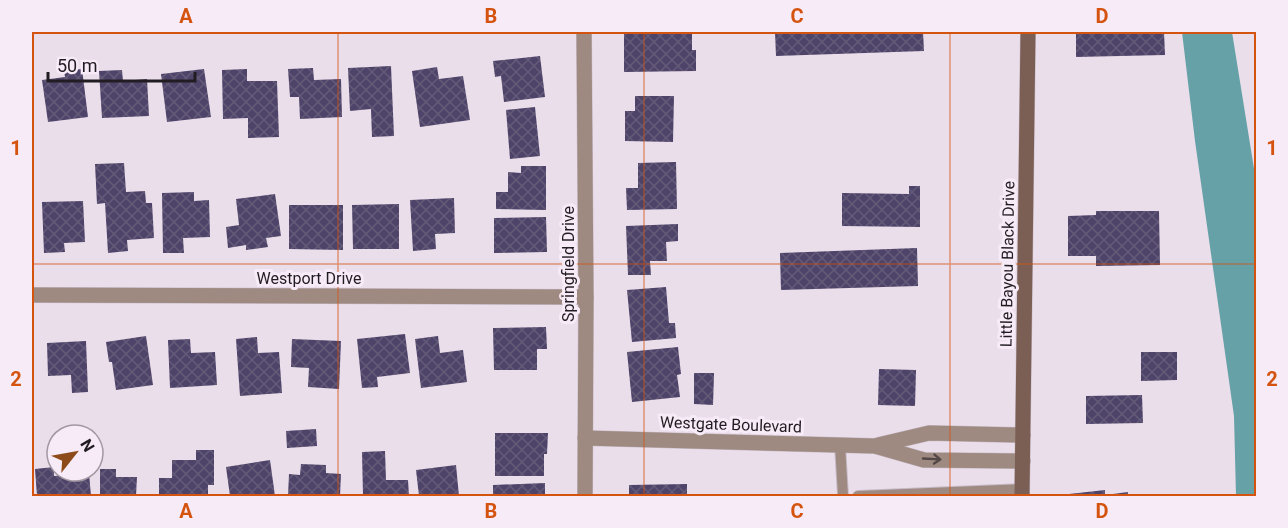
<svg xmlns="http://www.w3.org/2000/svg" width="1288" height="528" font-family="Roboto,sans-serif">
  <defs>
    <pattern id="building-cross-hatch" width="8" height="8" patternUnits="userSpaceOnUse" patternTransform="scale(1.5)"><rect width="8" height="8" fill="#4e4368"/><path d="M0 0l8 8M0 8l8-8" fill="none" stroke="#645b79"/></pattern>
  </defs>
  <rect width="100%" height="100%" fill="#ebdeeb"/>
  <path fill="#66a1a7" d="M1182 32H1232L1256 181V496H1236L1234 416 1195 141Z"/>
  <g fill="url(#building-cross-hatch)">
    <path d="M624 32H692V50H696V71L624 72Z"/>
    <path d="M775 32H923L924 51 776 56Z"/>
    <path d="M1076 32H1164L1165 55 1076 57Z"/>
    <path d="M540 56 545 97 504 102 501 76 495 77 493 61Z"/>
    <path d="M391 66 394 136 372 137 371 109 350 111 348 68Z"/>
    <path d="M437 67 439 79 463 76 470 120 420 127 412 71Z"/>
    <path d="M313 68 314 80 341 79 342 117 300 119 299 97H290L288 69Z"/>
    <path d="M82 69 88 117 48 122 42 80 65 77 64 71Z"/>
    <path d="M204 69 211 117 167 122 161 74Z"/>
    <path d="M247 69V81H277L279 137 248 138V118L223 119 222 70Z"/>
    <path d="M122 70 123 81 147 79 149 116 102 118 99 71Z"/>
    <path d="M635 96H674L673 142 625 141V111H635Z"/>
    <path d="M535 107 540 156 510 159 506 110Z"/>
    <path d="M676 162 677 209 627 210 626 188H638V163Z"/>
    <path d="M124 163 126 192 145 191 146 203H152L154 238 127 240 128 251 108 253 105 203 97 204 95 164Z"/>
    <path d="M521 166H546V210L496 209V192H508V172L521 173Z"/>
    <path d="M909 186H920V227L842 226V193L909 194Z"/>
    <path d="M194 192V201L209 200 210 237 183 238 184 253H163L162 193Z"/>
    <path d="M275 194 281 236 266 238 268 247 246 250V245L228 248 226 227 239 225 236 199Z"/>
    <path d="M454 198 455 233 435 234 436 249 413 251 410 200Z"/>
    <path d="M83 201 85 242 64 243 65 252 44 253 42 202Z"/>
    <path d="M399 204V249H353L352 205Z"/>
    <path d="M289 205H343V250L289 249Z"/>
    <path d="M1096 211H1159L1160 265 1096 266V256H1068V216L1096 215Z"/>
    <path d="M546 217 547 252 494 253V218Z"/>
    <path d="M678 224V241L666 242 667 261H650L651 275H628L626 226Z"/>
    <path d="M917 248 918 286 781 290 780 253Z"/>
    <path d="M666 287 669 323H675L676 338 632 342 627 290Z"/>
    <path d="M546 327 547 349H537V370H494L493 328Z"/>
    <path d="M405 334 410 373 377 377 378 387 362 388 357 339Z"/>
    <path d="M146 336 153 385 116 390 112 362H109L106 342Z"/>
    <path d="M438 336 440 353 463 350 467 382 421 388 415 339Z"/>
    <path d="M257 337 258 353 279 352 282 393 240 396 236 339Z"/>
    <path d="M190 339 191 353 215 352 217 385 170 388 168 340Z"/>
    <path d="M292 339 341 341 339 389 308 387 309 368 291 367Z"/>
    <path d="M86 341 88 392 72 393 71 375 48 376 47 343Z"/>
    <path d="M678 347 681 374 677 375 680 397 632 402 627 352Z"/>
    <path d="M1141 352H1177V380L1141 381Z"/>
    <path d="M879 369 916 370 915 406 878 405Z"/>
    <path d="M694 373H714L713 405 694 404Z"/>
    <path d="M1142 395 1143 423 1086 424V396Z"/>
    <path d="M316 429 317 446 287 448 286 431Z"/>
    <path d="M495 433H548L547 454H544V476H495Z"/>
    <path d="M196 450H214V485H208V496H159V478H172V460H196Z"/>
    <path d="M385 451 386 480H408L409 496H363L362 452Z"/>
    <path d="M270 460 275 496H230L226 467Z"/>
    <path d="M301 464 326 465V473L341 474 340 496H288L289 474 300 475Z"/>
    <path d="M456 465 459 496H419L416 470Z"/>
    <path d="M54 467V476L89 473 91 496H37L35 469Z"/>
    <path d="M100 469H116V477H137L136 496H100Z"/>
    <path d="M545 483V496H493V485Z"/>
    <path d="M687 484V496H629V485Z"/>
    <path d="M1105 490V495L1128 492V496H1060V495Z"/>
  </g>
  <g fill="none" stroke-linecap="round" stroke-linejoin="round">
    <defs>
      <g id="service">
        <path d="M840 445 843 496"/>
        <path d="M858 496 1022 489"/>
      </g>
      <g id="minor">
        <path d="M584 32 586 297 585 496"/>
        <path d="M32 295 586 297"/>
        <path d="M585 438 875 446 924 460 1023 461"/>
        <path d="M878 445 929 433 1023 435"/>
      </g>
      <path id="secondary" d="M1022 496 1028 32"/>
    </defs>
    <use href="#service" stroke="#c7bbc7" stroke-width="12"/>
    <use href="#minor" stroke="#c7bbc7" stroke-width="16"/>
    <use href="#secondary" stroke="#c7bbc7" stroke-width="16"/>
    <use href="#service" stroke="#9e8a81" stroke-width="10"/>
    <use href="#minor" stroke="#9e8a81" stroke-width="15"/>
    <use href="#secondary" stroke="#7c5f54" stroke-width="15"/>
  </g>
  <defs><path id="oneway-shaft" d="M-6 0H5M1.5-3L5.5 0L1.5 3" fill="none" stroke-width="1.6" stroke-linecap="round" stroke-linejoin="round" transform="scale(1.5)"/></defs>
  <use stroke="#534847" href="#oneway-shaft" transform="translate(932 459) rotate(3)"/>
  <path fill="none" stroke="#d4530e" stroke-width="1.5" stroke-opacity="0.55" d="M338 32V496M644 32V496M950 32V496M32 264H1256"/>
  <g text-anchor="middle" stroke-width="6" stroke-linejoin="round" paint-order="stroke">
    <g font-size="16" fill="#211c21" stroke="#f8ebf8">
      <text transform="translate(568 264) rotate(-90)" y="6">Springfield Drive</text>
      <text transform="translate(1007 264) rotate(-89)" y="6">Little Bayou Black Drive</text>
      <text x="309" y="284">Westport Drive</text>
      <text transform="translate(731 424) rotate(2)" y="6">Westgate Boulevard</text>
    </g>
  </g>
  <rect width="1288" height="528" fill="none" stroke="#f8ebf8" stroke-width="66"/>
  <g transform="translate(75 453) rotate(59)"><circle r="28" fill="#f8ebf8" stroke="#a298a2" stroke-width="1.5"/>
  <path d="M0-4.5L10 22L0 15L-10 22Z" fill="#8d4b19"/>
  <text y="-9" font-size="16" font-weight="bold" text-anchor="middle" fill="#211c21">N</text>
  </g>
  <path d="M48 72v9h147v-9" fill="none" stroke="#211c21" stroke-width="3"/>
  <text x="57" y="72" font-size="18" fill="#211c21" stroke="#f8ebf8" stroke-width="4.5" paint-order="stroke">50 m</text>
  <rect x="33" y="33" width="1222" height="462" fill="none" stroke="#d4530e" stroke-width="2"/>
  <g font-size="20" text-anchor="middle" font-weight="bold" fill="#d4530e">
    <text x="186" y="23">A</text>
    <text x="491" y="23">B</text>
    <text x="797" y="23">C</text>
    <text x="1102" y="23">D</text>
    <text x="16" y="155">1</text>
    <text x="1272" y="155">1</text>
    <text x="16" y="386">2</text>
    <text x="1272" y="386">2</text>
    <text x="186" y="518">A</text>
    <text x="491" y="518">B</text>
    <text x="797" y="518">C</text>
    <text x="1102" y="518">D</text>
  </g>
</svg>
